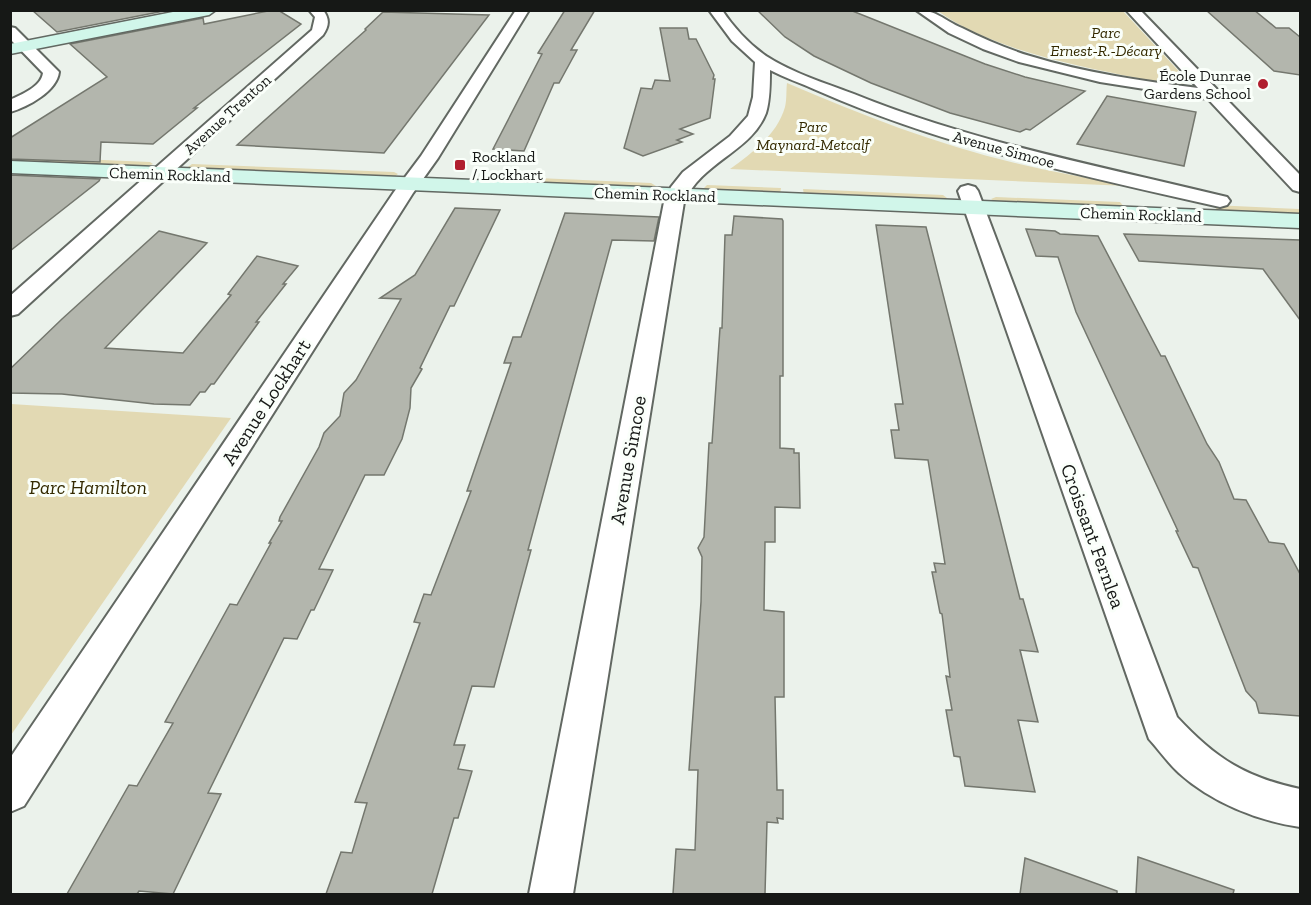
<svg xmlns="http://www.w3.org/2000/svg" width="1311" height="905" font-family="'Zilla Slab',serif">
  <rect width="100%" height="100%" fill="#ebf2eb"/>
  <g fill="#e2d9b3">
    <path d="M938 11H1123L1187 80V83C1172 88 1152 81 1137 78 1074 65 990 49 938 11Z"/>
    <path d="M787 83C861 115 936 144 1015 163 1052 172 1090 178 1128 186L730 169C752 153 777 135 785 107 787 99 786 90 787 83Z"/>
    <path d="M10 156 150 162 153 164 143 168 11 162Z"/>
    <path d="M192 164 394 172 398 174 393 178 185 169Z"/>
    <path d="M515 177 651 183 656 186 654 188 512 183Z"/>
    <path d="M707 185 781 188 780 194 706 190 704 188Z"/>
    <path d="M803 189 943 195 947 198 945 200 804 195Z"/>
    <path d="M996 197 1120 202 1125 208 996 202 991 199Z"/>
    <path d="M1213 205 1299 209 1300 215 1219 212Z"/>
    <path d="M11 404 231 418 11 735 10 404Z"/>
  </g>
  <g fill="#b3b6ad" stroke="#74776e" stroke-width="1.5">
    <path d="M32 10H169L57 32Z"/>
    <path d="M273 10H278L301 24 194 108H197L153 144 101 142 100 162 10 159V138L107 77 70 44 203 18 204 24Z"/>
    <path d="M565 10H595L571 50H577L559 83H554L524 151 493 149 542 54 538 53Z"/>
    <path d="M757 10H850L985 64 1025 77 1085 91 1030 130 1026 129 1020 132 950 113 871 83 814 56 785 37Z"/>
    <path d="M1206 10H1254L1276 28H1289L1300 37V75L1274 71Z"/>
    <path d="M383 12 489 15 384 153 237 145 366 30 365 29Z"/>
    <path d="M660 28H687L689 39H696L714 75 713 79H715L710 118 680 129 693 134 677 140 682 142 643 156 624 148 641 88 652 89 655 80 670 81Z"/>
    <path d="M1107 96 1196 112 1184 166 1077 144Z"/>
    <path d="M10 175 100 179 99 181 10 251Z"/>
    <path d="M455 208 500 210 454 306H450L420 368 422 369 411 388 410 408 402 439 384 475H365L319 569 333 570 314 610H311L297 639 284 638 208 793 221 794 173 894 139 891 137 894H67L129 785 137 786 173 723 165 722 230 604 237 605 271 543H269L282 521H279L280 517 319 447 324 433 340 416 344 393 356 380 401 299 380 298 415 275Z"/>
    <path d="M565 213 659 217 654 241 612 240 528 550H531L494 687 472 686 454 745H465L458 769 472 771 458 818H454L432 894H326L341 852 352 853 367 803 355 802 420 623 414 622 424 594 431 595 471 491H467L511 363H504L513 337H521Z"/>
    <path d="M734 216 782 219 783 221V376H780V448L794 449V453H799L800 508 775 507V542H765L764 610 784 612V697H775L777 790H783V819L777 818 778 823 767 822 765 894H673L676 849 695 850 698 770H689L701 602 702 557 698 548 704 537 709 443H712L720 328H722L725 235H732Z"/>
    <path d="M876 225 926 227 1020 599H1023L1038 652 1020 650 1038 722 1018 720 1035 792 965 786 960 757 954 756 946 710H952L946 676 950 677 942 614 940 613 932 572H936L934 563 945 564 928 460 895 458 891 430H899L895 404H903Z"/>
    <path d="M1026 229 1055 231 1060 234 1098 236 1161 356H1165L1207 444 1219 462 1234 499 1246 500 1269 542 1284 544 1300 574V716L1259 713 1256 702 1246 691 1198 568 1193 567 1176 531H1178L1076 312 1058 257 1036 256Z"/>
    <path d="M159 231 207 243 105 348 183 353 231 295 228 294 257 256 298 266 283 284H286L256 322H259L214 384H211L205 392H200L190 405 154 404 62 394 10 393V369L62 319Z"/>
    <path d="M1124 234 1300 240V320L1263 269 1139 261Z"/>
    <path d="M1138 857 1234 890 1233 894H1136Z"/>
    <path d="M1025 858 1117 891V894H1020Z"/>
  </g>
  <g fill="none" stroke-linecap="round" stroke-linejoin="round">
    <defs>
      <g id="street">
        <path d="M309 10H323C330 19 329 26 323 35L18 314 10 316V296L312 30 315 17Z"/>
        <path d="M516 10H529L438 158 413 193 24 806 10 812V758L394 192 421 156Z"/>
        <path d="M709 10H722C734 28 749 44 766 56 792 73 825 83 854 94 975 143 1101 166 1227 197L1230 201 1227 205 1220 207C1083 176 945 147 816 90 801 83 785 78 770 70 770 84 770 100 766 113 751 152 702 161 684 202L573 894H529L664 202 671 187 683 172 730 136 748 116 753 97 755 62 732 41Z"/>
        <path d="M916 10C937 10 943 20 962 28 984 39 1007 49 1030 56 1085 73 1142 81 1198 88L1126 10H1140L1300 175V192L1293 190 1208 99 1100 82 1019 62 983 49 949 33Z"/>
        <path d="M10 27 15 28 59 72C57 91 28 107 10 112V100C22 94 41 87 43 73L10 39Z"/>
        <path d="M968 185 975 187 978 191 1177 717C1216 759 1245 777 1300 789V827C1258 821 1211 802 1179 773 1168 763 1159 750 1149 739L958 191 961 187Z"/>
      </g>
      <g id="secondary">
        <path d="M183 10H216L209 15 10 54V44Z"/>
        <path d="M10 161 1300 214V228L10 173Z"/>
      </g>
    </defs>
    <use href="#street" stroke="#626862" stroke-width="4"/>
    <use href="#secondary" stroke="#626862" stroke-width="3"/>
    <use href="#street" fill="#fff" fill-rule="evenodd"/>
    <use href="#secondary" fill="#d1f6ea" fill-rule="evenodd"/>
  </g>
  <g fill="#b11f2f" stroke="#fafffa" stroke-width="2">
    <circle cx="1263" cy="84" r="6"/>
    <rect x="454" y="159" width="12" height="12" rx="3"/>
  </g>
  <g text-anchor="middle" stroke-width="6" stroke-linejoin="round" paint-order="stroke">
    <g font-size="16" font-style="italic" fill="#342a00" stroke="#fafffa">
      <text x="1106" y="38">Parc<tspan x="1106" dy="18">Ernest-R.-Décary</tspan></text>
      <text x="813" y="132">Parc<tspan x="813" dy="18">Maynard-Metcalf</tspan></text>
    </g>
    <g font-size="16" fill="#161816" stroke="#fafffa" text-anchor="end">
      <text x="1251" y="81">École Dunrae<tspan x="1251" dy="18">Gardens School</tspan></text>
      <text x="472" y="162" text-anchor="start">Rockland<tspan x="472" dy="18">/ Lockhart</tspan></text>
    </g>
    <g font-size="16" fill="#161816" stroke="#fafffa">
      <text transform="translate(227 114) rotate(-42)" y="6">Avenue Trenton</text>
      <text transform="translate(1004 149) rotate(15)" y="6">Avenue Simcoe</text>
      <text transform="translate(170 174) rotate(2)" y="6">Chemin Rockland</text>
      <text transform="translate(655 194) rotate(2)" y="6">Chemin Rockland</text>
      <text transform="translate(1141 214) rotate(2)" y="6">Chemin Rockland</text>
    </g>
    <g font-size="20" fill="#161816" stroke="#fafffa">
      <text transform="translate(266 402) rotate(-57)" y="7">Avenue Lockhart</text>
      <text transform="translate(628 460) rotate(-80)" y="7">Avenue Simcoe</text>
      <text transform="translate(1093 536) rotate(70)" y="7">Croissant Fernlea</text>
    </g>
    <g font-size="20" font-style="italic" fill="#342a00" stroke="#fafffa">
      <text x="88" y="494">Parc Hamilton</text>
    </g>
  </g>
  <rect width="1311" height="905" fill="none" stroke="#161816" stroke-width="24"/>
</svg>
